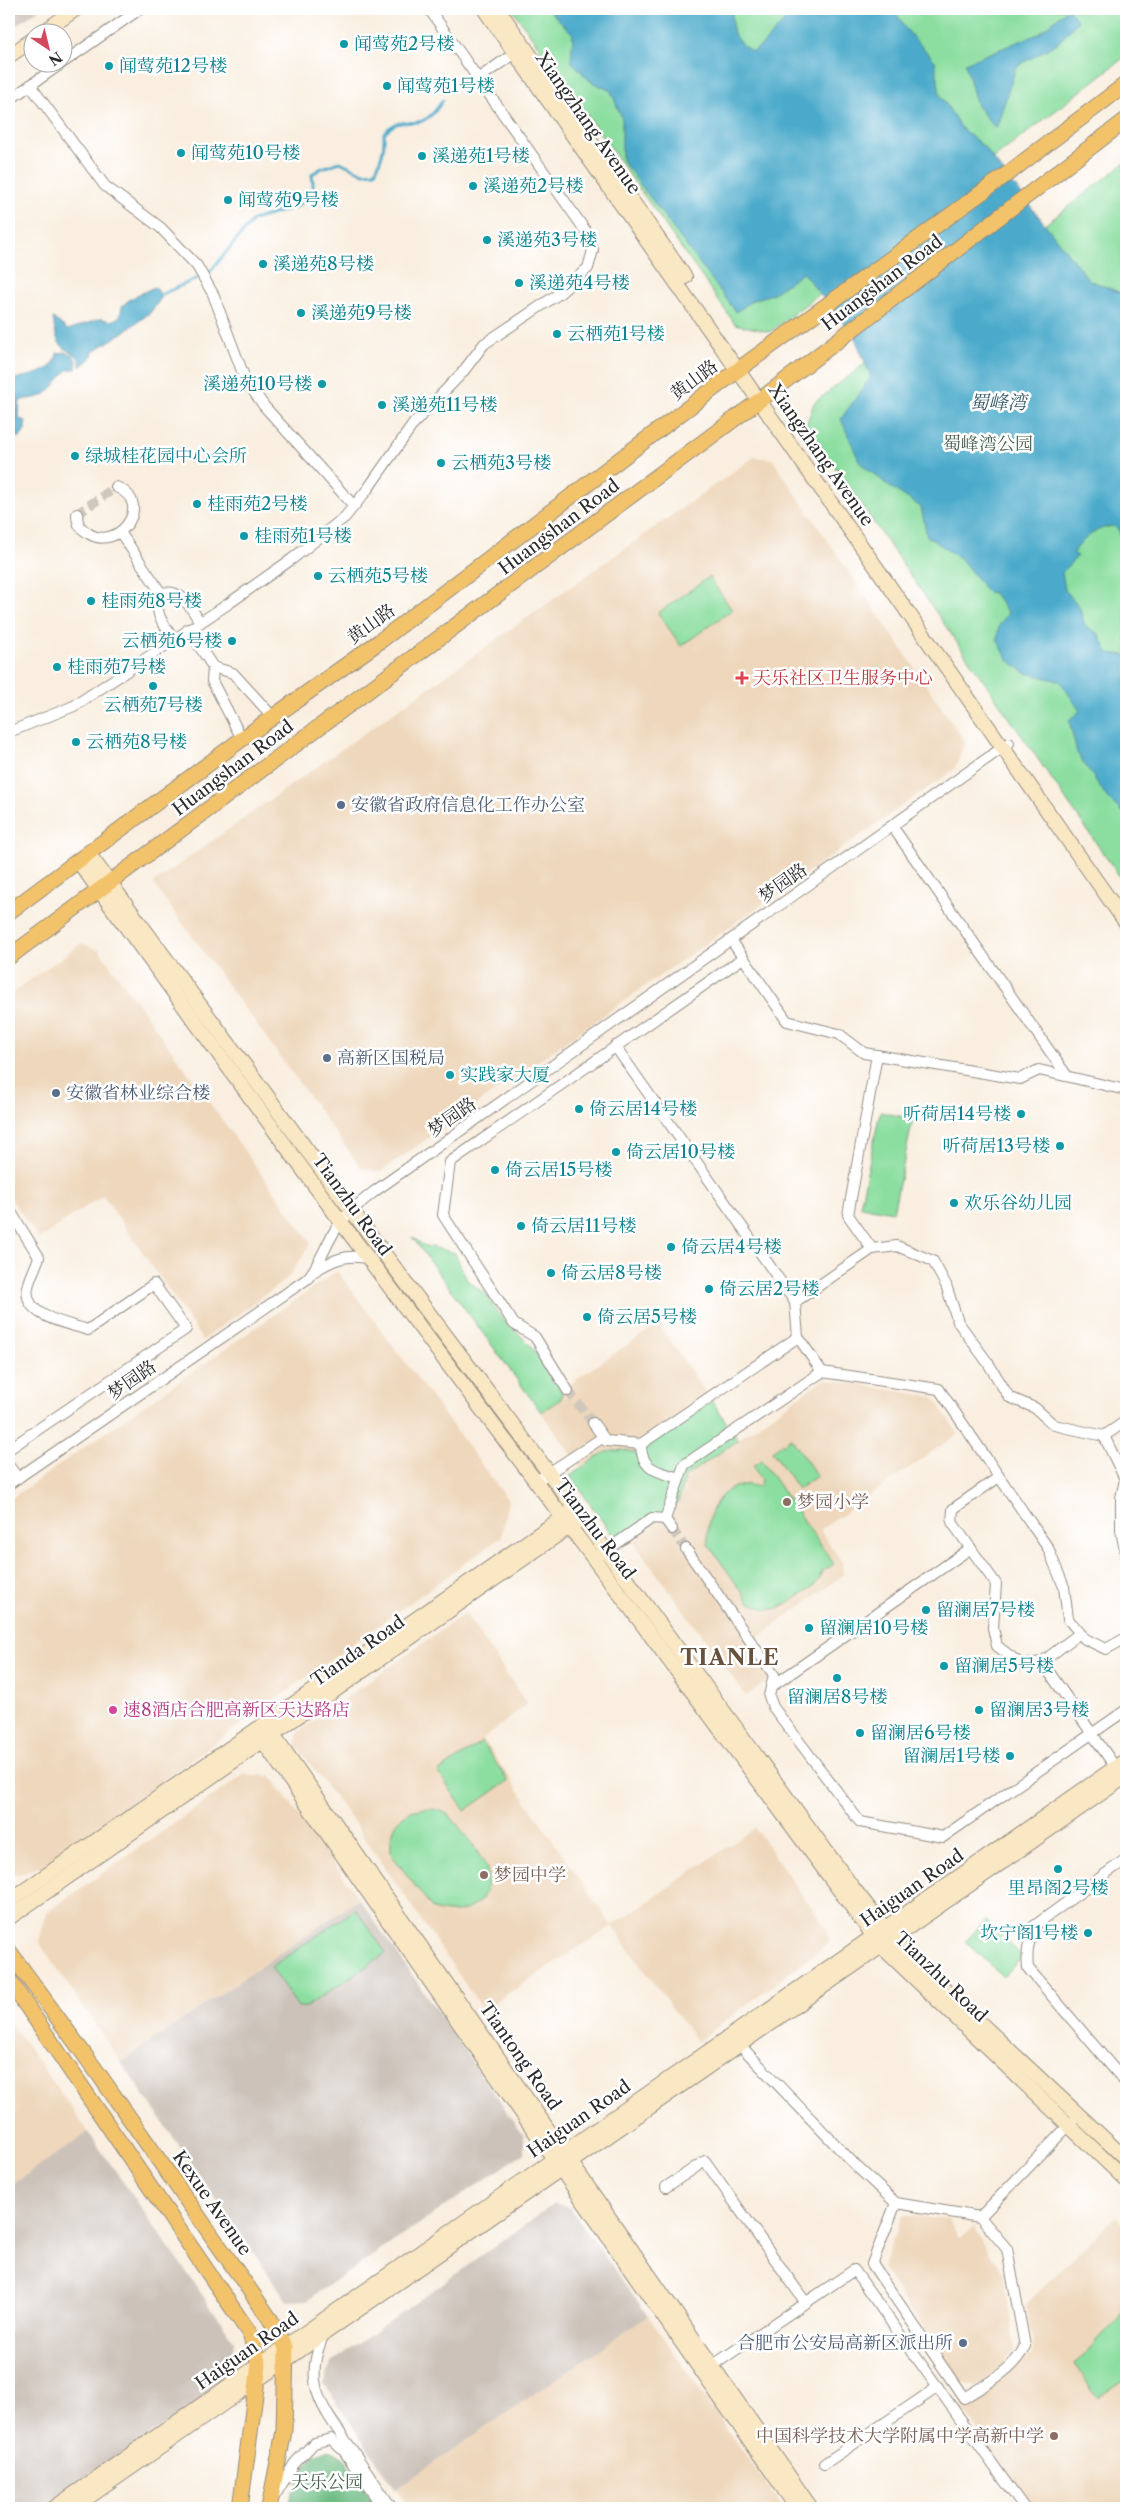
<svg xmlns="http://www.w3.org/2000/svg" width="1135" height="2517" font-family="'Libre Caslon Text','Noto Serif SC',serif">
  <rect width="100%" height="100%" fill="#fff"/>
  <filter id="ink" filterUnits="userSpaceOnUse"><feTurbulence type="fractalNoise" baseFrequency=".02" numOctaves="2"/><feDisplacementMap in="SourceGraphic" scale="10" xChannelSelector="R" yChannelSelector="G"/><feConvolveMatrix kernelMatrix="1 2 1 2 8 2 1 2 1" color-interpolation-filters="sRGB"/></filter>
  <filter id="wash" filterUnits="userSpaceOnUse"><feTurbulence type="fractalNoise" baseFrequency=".0096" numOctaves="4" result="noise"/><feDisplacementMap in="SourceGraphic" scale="20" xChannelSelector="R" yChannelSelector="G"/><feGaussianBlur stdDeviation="1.12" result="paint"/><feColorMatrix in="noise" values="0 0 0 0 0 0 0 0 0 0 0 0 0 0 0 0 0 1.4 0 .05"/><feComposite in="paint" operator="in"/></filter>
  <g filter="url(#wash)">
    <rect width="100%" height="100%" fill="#f9eedf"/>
    <g fill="#eed7bb">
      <path d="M754 457 772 459 965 742 955 769 380 1172 362 1169 153 883Z"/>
      <path d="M82 943 99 950 311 1243 288 1278 203 1340 103 1195 39 1239 9 1196V995Z"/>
      <path d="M337 1271 508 1500 501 1537 44 1866 19 1874 9 1873V1500Z"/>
      <path d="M658 1324 712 1401 636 1453 623 1450 605 1451 581 1468 541 1412 561 1399 562 1389Z"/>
      <path d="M824 1379 934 1397 958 1434 820 1530 842 1562 843 1575 755 1640 778 1672 746 1696 630 1537 678 1503 683 1482 690 1473Z"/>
      <path d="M465 1613 527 1704 483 1739 612 1926 755 1828 828 1931 829 1943 697 2042 612 1926 483 2010 356 1825 296 1745 298 1732Z"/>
      <path d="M245 1774 271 1776 359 1899 121 2062 39 1942 47 1912Z"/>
      <path d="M9 2020 88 2132 9 2187Z"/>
      <path d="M903 2215 948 2220 959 2237 974 2228 1004 2275 1015 2351 990 2378 976 2387 959 2382 882 2268Z"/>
      <path d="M1116 2216 1126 2226V2508H1031L961 2407 1032 2354 1034 2341 1025 2305Z"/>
      <path d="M648 2316 783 2508H409L396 2489Z"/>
    </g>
    <g fill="#ccc2b9">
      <path d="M9 9H40L9 30Z"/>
      <path d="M359 1899 524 2136V2153L307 2300 287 2301 121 2062Z"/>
      <path d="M88 2132 234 2340 230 2381 44 2508H9V2187Z"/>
      <path d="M554 2204 570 2208 648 2316 396 2489 324 2384 331 2363Z"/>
    </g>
    <g fill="#8bdea0" stroke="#5b8466">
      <path d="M512 9H1126V56L770 332 735 324Z"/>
      <path d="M1126 162V886L806 425 814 403Z"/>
      <path d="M709 577 732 610 681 646 658 613Z"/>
      <path d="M880 1112 913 1119 893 1212 860 1206Z"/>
      <path d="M412 1237 423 1245 455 1253 467 1280 486 1294 499 1315 528 1343 538 1355 562 1389 561 1399 541 1412Z"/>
      <path d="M712 1401 738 1440 685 1477 678 1503 630 1537 616 1540 570 1476 605 1452 623 1450 637 1453Z"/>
      <path d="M791 1438 817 1476 798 1489 772 1451Z"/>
      <path d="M761 1460 834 1564 823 1571 822 1570 819 1580 810 1590 779 1608 768 1610 750 1603 708 1544C705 1520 715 1489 743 1485 748 1484 754 1486 759 1487L761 1480 753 1466Z"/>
      <path d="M482 1742 508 1781 465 1811 438 1772Z"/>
      <path d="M425 1808C432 1809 440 1810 447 1814 455 1819 485 1861 487 1870 494 1905 461 1919 433 1909L391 1854V1837L397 1821 411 1811Z"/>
      <path d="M356 1909 386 1953 306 2007H298L271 1967Z"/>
      <path d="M986 1920 1023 1957 1003 1977 966 1941Z"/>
      <path d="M1126 2310V2379L1097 2398 1075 2364Z"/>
    </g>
    <path fill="#70bd86" stroke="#4e7458" d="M328 2449 342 2457 378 2508H287L305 2467 313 2456Z"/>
    <g fill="#4caacb" stroke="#3c6a7b">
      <path d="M548 9H724L732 12C732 33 733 40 753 52L763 44 796 9H894L905 28 935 61 940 95 962 129 983 146 1089 280 1126 295V551L1119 531 1115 526C1096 527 1084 538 1073 553L1078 556 1062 572 1065 590 1079 606 1085 626 1099 634 1108 653 1126 655V815L1109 800 1077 753 1069 720 1080 711 1060 681 1026 673 1008 660 997 639 999 626 1008 613 994 593 987 592 962 560 927 536 921 507 890 487 860 463 841 419 871 377 855 338 803 273 772 294 753 300 736 312 622 160V119L611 91 590 81 571 61 573 34Z"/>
      <path d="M1068 9 1078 21 1059 42 1016 67 996 129 977 106 965 63 1038 34Z"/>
      <path d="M152 288H156L162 297 150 313 124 332 94 351 90 359 80 367C82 355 72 354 64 348 56 342 54 328 53 318L68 330 102 318C110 322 113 321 120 316L122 306 130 299Z"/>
      <path d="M65 352 73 355 77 362 76 369 68 370C58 378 52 393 39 397 33 399 27 398 20 401L19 419 26 421 25 430 19 438 15 436 9 437V381C25 374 55 376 57 353Z"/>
    </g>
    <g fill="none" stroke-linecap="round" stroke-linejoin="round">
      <path stroke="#4caacb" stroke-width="3" d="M158 296 209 273 253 220 296 207 314 193 312 174 322 168 340 162 363 173 375 172C382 159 385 148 384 133 401 115 410 127 424 120 433 116 437 108 443 100"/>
    </g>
  </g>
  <g filter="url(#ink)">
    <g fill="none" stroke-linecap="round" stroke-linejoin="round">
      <g stroke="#d0c7bb" stroke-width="10" stroke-dasharray="10 5" stroke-linecap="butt">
        <path d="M77 514 116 487"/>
        <path d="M568 1391 593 1423"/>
        <path d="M672 1529 686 1549"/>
      </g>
      <defs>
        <g id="street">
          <path d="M479 78 519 50"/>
          <path d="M30 85 105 186 161 228 197 266 213 294 245 379 264 406 354 506"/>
          <path d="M9 100 140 9"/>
          <path d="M77 514C77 524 80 528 88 533 117 553 156 503 116 487"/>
          <path d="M120 532 161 593"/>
          <path d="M161 593C182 588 190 607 200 622"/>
          <path d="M161 593C153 615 162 620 173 639"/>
          <path d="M188 629 213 667 212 681 242 739"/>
          <path d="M213 667 233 673 273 717"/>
          <path d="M9 732 74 706 228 604 292 559 345 517 367 490 414 423 462 373 484 344 560 293 588 268 593 250 585 230 429 9"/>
          <path d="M892 826 1067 1076"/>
          <path d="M731 940 787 1021 839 1034 864 1053 1020 1079 1039 1070 1126 1090"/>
          <path d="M615 1046 795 1302"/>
          <path d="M9 1209 39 1257C36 1267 30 1277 28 1287 22 1317 67 1323 88 1330L154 1284 186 1329 9 1449"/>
          <path d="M872 1249 848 1215 877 1055"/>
          <path d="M313 1272C332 1260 347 1253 369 1259"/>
          <path d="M568 1391 535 1337 514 1324 443 1215 450 1162 743 958"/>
          <path d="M1126 1421 1104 1436 1054 1425 1035 1408 1009 1397 988 1363 958 1322 946 1285 933 1261 897 1246 872 1249 795 1302 798 1337 822 1372 939 1389 1048 1548 1064 1587 1068 1619 1085 1639 1106 1649 1126 1638"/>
          <path d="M593 1423 606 1441 641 1444 798 1337"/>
          <path d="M1104 1436 1125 1479 1121 1498V1530L1126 1557"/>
          <path d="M641 1444C641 1471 658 1471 679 1478"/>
          <path d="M9 1466 18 1478"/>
          <path d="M999 1477 953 1509 952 1522 996 1584 993 1628 997 1646 1022 1665 1042 1662 1080 1633"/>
          <path d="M535 1482 602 1438"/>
          <path d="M9 1484 307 1279C320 1265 325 1245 336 1229 346 1214 361 1202 375 1191L1009 743"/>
          <path d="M665 1519 684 1465 822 1372"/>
          <path d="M665 1519 672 1529"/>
          <path d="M686 1549 774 1675 769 1696 773 1707 860 1822 943 1837 1126 1710"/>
          <path d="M600 1555 652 1518 665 1519"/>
          <path d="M1042 1662 1118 1771"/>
          <path d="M771 1687 971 1548"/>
          <path d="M1126 1859 1034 1926C1029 1941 1026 1952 1028 1968L1126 2083"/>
          <path d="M736 2041 857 2167 896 2203 872 2264 964 2398C986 2384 1014 2370 1025 2346L1007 2249 980 2217 896 2203"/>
          <path d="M666 2187 705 2161 806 2303"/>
          <path d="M980 2217 1072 2122"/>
          <path d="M324 2334C301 2384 323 2409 351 2448 364 2468 378 2488 392 2508"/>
          <path d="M712 2366 854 2270 1024 2508"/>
          <path d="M824 2464 938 2387"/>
          <path d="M274 2497 294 2464 314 2443 331 2439 344 2451 383 2508"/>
        </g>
        <g id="secondary">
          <path d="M484 9 1126 923"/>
          <path d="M498 9 685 277"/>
          <path d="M43 32 76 9"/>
          <path d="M9 56 32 40"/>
          <path d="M88 853 343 1199 549 1473 853 1888 901 1949 1126 2159"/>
          <path d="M78 861 347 1230 594 1559 881 1946 1126 2180"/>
          <path d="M266 1724 811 2508"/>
          <path d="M256 1731 797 2508"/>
          <path d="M9 1901 569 1513"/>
          <path d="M9 1918 576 1522"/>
          <path d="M54 2508 1126 1760"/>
          <path d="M73 2508 1126 1776"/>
        </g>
        <g id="primary">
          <path d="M9 912 242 739 380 641 746 364 1014 169 1126 84"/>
          <path d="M9 957 760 400 1126 120"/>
          <path d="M9 1951 100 2076 270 2319 286 2347 284 2431 269 2508"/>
          <path d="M9 1980 250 2334 259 2365 240 2508"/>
        </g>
      </defs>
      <use href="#street" stroke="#928c85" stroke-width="12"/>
      <use href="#secondary" stroke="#928c85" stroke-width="16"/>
      <use href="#primary" stroke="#928c85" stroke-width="17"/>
      <use href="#street" stroke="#fff" stroke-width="10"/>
      <use href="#secondary" stroke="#fae7c3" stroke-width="14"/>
      <use href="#primary" stroke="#f2c36a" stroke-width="15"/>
    </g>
  </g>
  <g fill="#0f9aa8" stroke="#fff" stroke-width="2">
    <circle cx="344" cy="44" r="5"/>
    <circle cx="109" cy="66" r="5"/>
    <circle cx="387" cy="86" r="5"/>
    <circle cx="181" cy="153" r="5"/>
    <circle cx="422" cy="156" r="5"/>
    <circle cx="473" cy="186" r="5"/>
    <circle cx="228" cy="200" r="5"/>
    <circle cx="487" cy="240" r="5"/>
    <circle cx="263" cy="264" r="5"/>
    <circle cx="519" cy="283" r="5"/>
    <circle cx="301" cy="313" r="5"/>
    <circle cx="557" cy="334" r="5"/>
    <circle cx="322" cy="384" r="5"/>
    <circle cx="382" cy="405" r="5"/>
    <circle cx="75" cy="456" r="5"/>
    <circle cx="441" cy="463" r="5"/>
    <circle cx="197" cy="504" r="5"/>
    <circle cx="244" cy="536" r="5"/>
    <circle cx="318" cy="576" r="5"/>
    <circle cx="91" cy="601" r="5"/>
    <circle cx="232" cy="641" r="5"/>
    <circle cx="57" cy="667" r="5"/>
    <circle cx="153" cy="686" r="5"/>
    <circle cx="76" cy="742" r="5"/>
    <circle cx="450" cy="1075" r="5"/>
    <circle cx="579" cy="1109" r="5"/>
    <circle cx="1021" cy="1114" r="5"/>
    <circle cx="1060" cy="1146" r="5"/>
    <circle cx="616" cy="1152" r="5"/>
    <circle cx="495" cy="1170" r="5"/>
    <circle cx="954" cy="1203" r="5"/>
    <circle cx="521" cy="1226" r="5"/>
    <circle cx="671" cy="1247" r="5"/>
    <circle cx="551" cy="1273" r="5"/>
    <circle cx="709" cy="1289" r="5"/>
    <circle cx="587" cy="1317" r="5"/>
    <circle cx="926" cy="1610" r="5"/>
    <circle cx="809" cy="1628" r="5"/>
    <circle cx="944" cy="1666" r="5"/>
    <circle cx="837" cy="1678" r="5"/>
    <circle cx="979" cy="1710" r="5"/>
    <circle cx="860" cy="1733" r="5"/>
    <circle cx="1010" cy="1756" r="5"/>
    <circle cx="1058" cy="1869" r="5"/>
    <circle cx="1088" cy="1933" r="5"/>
  </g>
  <path fill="#e0444e" stroke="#fff" stroke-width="2" d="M739.5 670.5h5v5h5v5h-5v5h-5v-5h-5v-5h5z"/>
  <g fill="#5c6f8a" stroke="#fff" stroke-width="2">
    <circle cx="341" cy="805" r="5"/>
    <circle cx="327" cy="1058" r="5"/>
    <circle cx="56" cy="1093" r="5"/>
    <circle cx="963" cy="2343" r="5"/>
  </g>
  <g fill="#8d6e63" stroke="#fff" stroke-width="2">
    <circle cx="787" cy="1502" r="5"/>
    <circle cx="484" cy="1875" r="5"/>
    <circle cx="1054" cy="2436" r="5"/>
  </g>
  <circle fill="#d1479c" stroke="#fff" stroke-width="2" cx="113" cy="1710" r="5"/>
  <g text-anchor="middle" stroke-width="5" stroke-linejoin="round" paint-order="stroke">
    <g font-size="18" fill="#0d838f" stroke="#fff" text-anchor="start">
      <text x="354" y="50">闻莺苑2号楼</text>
      <text x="119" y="72">闻莺苑12号楼</text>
      <text x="397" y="92">闻莺苑1号楼</text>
      <text x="191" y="159">闻莺苑10号楼</text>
      <text x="432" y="162">溪递苑1号楼</text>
      <text x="483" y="192">溪递苑2号楼</text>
      <text x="238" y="206">闻莺苑9号楼</text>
      <text x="497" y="246">溪递苑3号楼</text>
      <text x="273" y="270">溪递苑8号楼</text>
      <text x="529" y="289">溪递苑4号楼</text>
      <text x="311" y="319">溪递苑9号楼</text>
      <text x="567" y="340">云栖苑1号楼</text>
      <text x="312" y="390" text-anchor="end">溪递苑10号楼</text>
      <text x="392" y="411">溪递苑11号楼</text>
      <text x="85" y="462">绿城桂花园中心会所</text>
      <text x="451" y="469">云栖苑3号楼</text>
      <text x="207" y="510">桂雨苑2号楼</text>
      <text x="254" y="542">桂雨苑1号楼</text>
      <text x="328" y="582">云栖苑5号楼</text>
      <text x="101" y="607">桂雨苑8号楼</text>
      <text x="222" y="647" text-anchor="end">云栖苑6号楼</text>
      <text x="67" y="673">桂雨苑7号楼</text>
      <text x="153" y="711" text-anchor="middle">云栖苑7号楼</text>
      <text x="86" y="748">云栖苑8号楼</text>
      <text x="460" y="1081">实践家大厦</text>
      <text x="589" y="1115">倚云居14号楼</text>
      <text x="1011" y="1120" text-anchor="end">听荷居14号楼</text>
      <text x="1050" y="1152" text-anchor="end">听荷居13号楼</text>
      <text x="626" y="1158">倚云居10号楼</text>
      <text x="505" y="1176">倚云居15号楼</text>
      <text x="964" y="1209">欢乐谷幼儿园</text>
      <text x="531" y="1232">倚云居11号楼</text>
      <text x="681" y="1253">倚云居4号楼</text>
      <text x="561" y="1279">倚云居8号楼</text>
      <text x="719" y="1295">倚云居2号楼</text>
      <text x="597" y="1323">倚云居5号楼</text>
      <text x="936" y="1616">留澜居7号楼</text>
      <text x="819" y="1634">留澜居10号楼</text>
      <text x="954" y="1672">留澜居5号楼</text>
      <text x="837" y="1703" text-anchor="middle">留澜居8号楼</text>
      <text x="989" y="1716">留澜居3号楼</text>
      <text x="870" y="1739">留澜居6号楼</text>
      <text x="1000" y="1762" text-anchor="end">留澜居1号楼</text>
      <text x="1058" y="1894" text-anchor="middle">里昂阁2号楼</text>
      <text x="1078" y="1939" text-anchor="end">坎宁阁1号楼</text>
    </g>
    <g font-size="18" fill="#2b2b2b" stroke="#fff">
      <text transform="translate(588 123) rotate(55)" y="6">Xiangzhang Avenue</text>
      <text transform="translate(882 283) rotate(-37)" y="6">Huangshan Road</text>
      <text transform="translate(694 380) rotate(-37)" y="6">黄山路</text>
      <text transform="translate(821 455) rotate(55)" y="6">Xiangzhang Avenue</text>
      <text transform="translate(559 527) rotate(-37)" y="6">Huangshan Road</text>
      <text transform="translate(371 624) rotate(-36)" y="6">黄山路</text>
      <text transform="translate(233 768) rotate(-37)" y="6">Huangshan Road</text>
      <text transform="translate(783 883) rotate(-35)" y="6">梦园路</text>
      <text transform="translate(452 1117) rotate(-35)" y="6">梦园路</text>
      <text transform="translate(352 1205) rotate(54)" y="6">Tianzhu Road</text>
      <text transform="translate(132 1380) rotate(-35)" y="6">梦园路</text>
      <text transform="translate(595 1529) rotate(53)" y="6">Tianzhu Road</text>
      <text transform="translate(358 1651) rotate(-35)" y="6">Tianda Road</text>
      <text transform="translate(912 1888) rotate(-35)" y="6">Haiguan Road</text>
      <text transform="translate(941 1977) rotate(44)" y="6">Tianzhu Road</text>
      <text transform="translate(520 2056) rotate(55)" y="6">Tiantong Road</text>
      <text transform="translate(579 2119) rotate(-35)" y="6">Haiguan Road</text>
      <text transform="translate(212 2203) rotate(55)" y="6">Kexue Avenue</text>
      <text transform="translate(247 2351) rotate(-35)" y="6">Haiguan Road</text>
    </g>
    <g font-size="18" fill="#48614e" stroke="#fff">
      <text x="988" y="450">蜀峰湾公园</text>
      <text x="327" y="2488">天乐公园</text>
    </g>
    <g font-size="18" fill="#be3a42" stroke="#fff" text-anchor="start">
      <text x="753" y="684">天乐社区卫生服务中心</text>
    </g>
    <g font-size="18" fill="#4e5e75" stroke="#fff" text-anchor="start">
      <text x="351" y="811">安徽省政府信息化工作办公室</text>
      <text x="337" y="1064">高新区国税局</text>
      <text x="66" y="1099">安徽省林业综合楼</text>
      <text x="953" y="2349" text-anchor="end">合肥市公安局高新区派出所</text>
    </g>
    <g font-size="18" fill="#785e54" stroke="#fff" text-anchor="start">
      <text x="797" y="1508">梦园小学</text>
      <text x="494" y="1881">梦园中学</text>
      <text x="1044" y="2442" text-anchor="end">中国科学技术大学附属中学高新中学</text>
    </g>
    <g font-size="18" fill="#b23c85" stroke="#fff" text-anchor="start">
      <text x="123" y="1716">速8酒店合肥高新区天达路店</text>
    </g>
    <g font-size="19" font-style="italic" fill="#385e6b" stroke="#fff">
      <text x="998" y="409">蜀峰湾</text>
    </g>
    <g font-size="22" font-weight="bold" letter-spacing="1" fill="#67523f" stroke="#fff">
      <text x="730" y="1665">TIANLE</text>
    </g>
  </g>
  <rect width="1135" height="2517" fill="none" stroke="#fff" stroke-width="30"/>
  <g transform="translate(48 48) rotate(145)"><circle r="24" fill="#ffffff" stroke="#aaaaaa"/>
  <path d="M0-4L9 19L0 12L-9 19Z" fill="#d1495b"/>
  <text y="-8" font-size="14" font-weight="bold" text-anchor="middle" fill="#2b2b2b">N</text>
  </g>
</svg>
